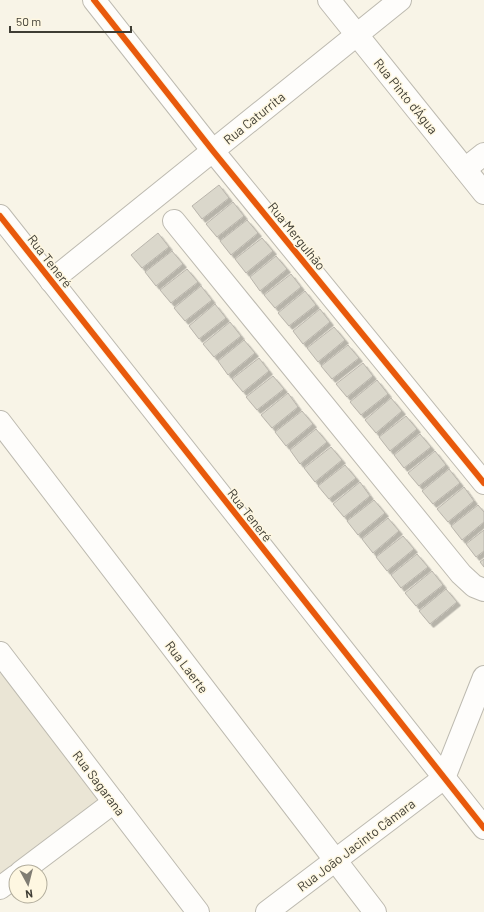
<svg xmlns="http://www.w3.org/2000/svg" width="484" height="912" font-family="Barlow,sans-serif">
  <defs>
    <filter id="shadow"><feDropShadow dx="3.5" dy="3.5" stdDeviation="0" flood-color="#0004"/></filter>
  </defs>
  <rect width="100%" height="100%" fill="#f8f4e7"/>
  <path fill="#eae5d5" d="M5 670 102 799 0 875V674Z"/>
  <g fill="#dad7cb" stroke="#b9b5ac" filter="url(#shadow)">
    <path d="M219 185 229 198 202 219 192 206Z"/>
    <path d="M233 202 244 216 217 237 206 224Z"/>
    <path d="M247 220 258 233 231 255 220 241Z"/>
    <path d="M158 233 169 247 142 268 131 255Z"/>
    <path d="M262 238 273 251 246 273 235 259Z"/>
    <path d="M172 251 183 264 156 286 145 272Z"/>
    <path d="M276 256 287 269 260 291 250 277Z"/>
    <path d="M187 269 198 282 171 303 160 290Z"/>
    <path d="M291 274 301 287 275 308 264 295Z"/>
    <path d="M201 286 212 300 185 321 174 308Z"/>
    <path d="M305 291 316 305 289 326 278 313Z"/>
    <path d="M215 304 226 318 199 339 189 326Z"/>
    <path d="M320 309 330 322 303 344 293 331Z"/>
    <path d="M230 322 241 336 214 357 203 344Z"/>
    <path d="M334 327 345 340 318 362 307 348Z"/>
    <path d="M244 340 255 353 228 375 218 361Z"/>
    <path d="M348 345 359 358 332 379 321 366Z"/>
    <path d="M259 358 269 371 243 392 232 379Z"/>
    <path d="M363 363 373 376 347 397 336 384Z"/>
    <path d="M273 376 284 389 257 410 246 397Z"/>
    <path d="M377 380 388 394 361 415 350 402Z"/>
    <path d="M288 393 298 407 272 428 261 415Z"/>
    <path d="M391 398 402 411 376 433 365 420Z"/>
    <path d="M302 411 313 424 286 446 275 432Z"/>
    <path d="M406 416 417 429 390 451 379 437Z"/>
    <path d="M316 429 327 442 300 464 290 450Z"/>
    <path d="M420 434 431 447 404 468 394 455Z"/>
    <path d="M331 447 342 460 315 482 304 468Z"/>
    <path d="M435 451 446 465 419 486 408 473Z"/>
    <path d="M345 465 356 478 329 499 318 486Z"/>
    <path d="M449 469 460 483 433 504 422 491Z"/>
    <path d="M360 482 370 496 344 517 333 504Z"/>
    <path d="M464 487 474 501 448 522 437 509Z"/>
    <path d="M374 500 385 513 358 535 347 521Z"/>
    <path d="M478 505 484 512V522L462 540 451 526Z"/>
    <path d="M388 518 399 531 373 553 362 539Z"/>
    <path d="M484 530V551L476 557 466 544Z"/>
    <path d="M403 536 414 549 387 571 376 557Z"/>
    <path d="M417 554 428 567 401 588 391 575Z"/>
    <path d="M484 559V567L480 562Z"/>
    <path d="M432 571 443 585 416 606 405 593Z"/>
    <path d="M446 589 457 602 430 624 419 611Z"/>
  </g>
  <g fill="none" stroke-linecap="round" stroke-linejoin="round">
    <defs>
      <g id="minor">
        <path d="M94 0 213 151 484 483"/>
        <path d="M329 0 484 193"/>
        <path d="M465 169 484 154"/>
        <path d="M0 216 484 828"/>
        <path d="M174 221 461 574 474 586 484 590"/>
        <path d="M51 281 400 0"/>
        <path d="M0 422 375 912"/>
        <path d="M0 653 198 912"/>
        <path d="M21 872 114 802"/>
        <path d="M0 888 16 876"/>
        <path d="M267 912 444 778 484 677"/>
      </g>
    </defs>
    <use href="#minor" stroke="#bdbab0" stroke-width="24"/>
    <use href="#minor" stroke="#fefdfb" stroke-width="22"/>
    <defs>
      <g id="cycleway">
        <path d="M94 0 213 151 484 483"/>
        <path d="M0 216 484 828"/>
      </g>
    </defs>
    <use href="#cycleway" stroke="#fef7e1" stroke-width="8"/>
    <use href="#cycleway" stroke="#e8590c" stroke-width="6"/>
  </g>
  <g text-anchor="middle" stroke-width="3" stroke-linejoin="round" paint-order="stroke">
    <g font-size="13" fill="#3f3d34" stroke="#fef7e1">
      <text transform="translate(406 96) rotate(51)" y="5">Rua Pinto d'Água</text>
      <text transform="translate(254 118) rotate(-39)" y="5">Rua Caturrita</text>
      <text transform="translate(297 236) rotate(51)" y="5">Rua Mergulhão</text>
      <text transform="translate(50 261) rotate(52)" y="5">Rua Teneré</text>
      <text transform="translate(250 515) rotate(52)" y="5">Rua Teneré</text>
      <text transform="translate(187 667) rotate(53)" y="5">Rua Laerte</text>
      <text transform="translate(99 783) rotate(53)" y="5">Rua Sagarana</text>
      <text transform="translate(356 845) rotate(-37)" y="5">Rua João Jacinto Câmara</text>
    </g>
  </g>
  <g transform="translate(28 884) rotate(173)"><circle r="19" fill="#fef7e1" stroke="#b2ad9c"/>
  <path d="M0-3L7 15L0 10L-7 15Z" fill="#807d73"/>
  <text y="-6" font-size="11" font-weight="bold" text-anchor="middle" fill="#3f3d34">N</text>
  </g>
  <path d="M10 26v6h121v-6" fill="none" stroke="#3f3d34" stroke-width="2"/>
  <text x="16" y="26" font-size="12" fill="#3f3d34" stroke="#fef7e1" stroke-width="3" paint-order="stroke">50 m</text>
</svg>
